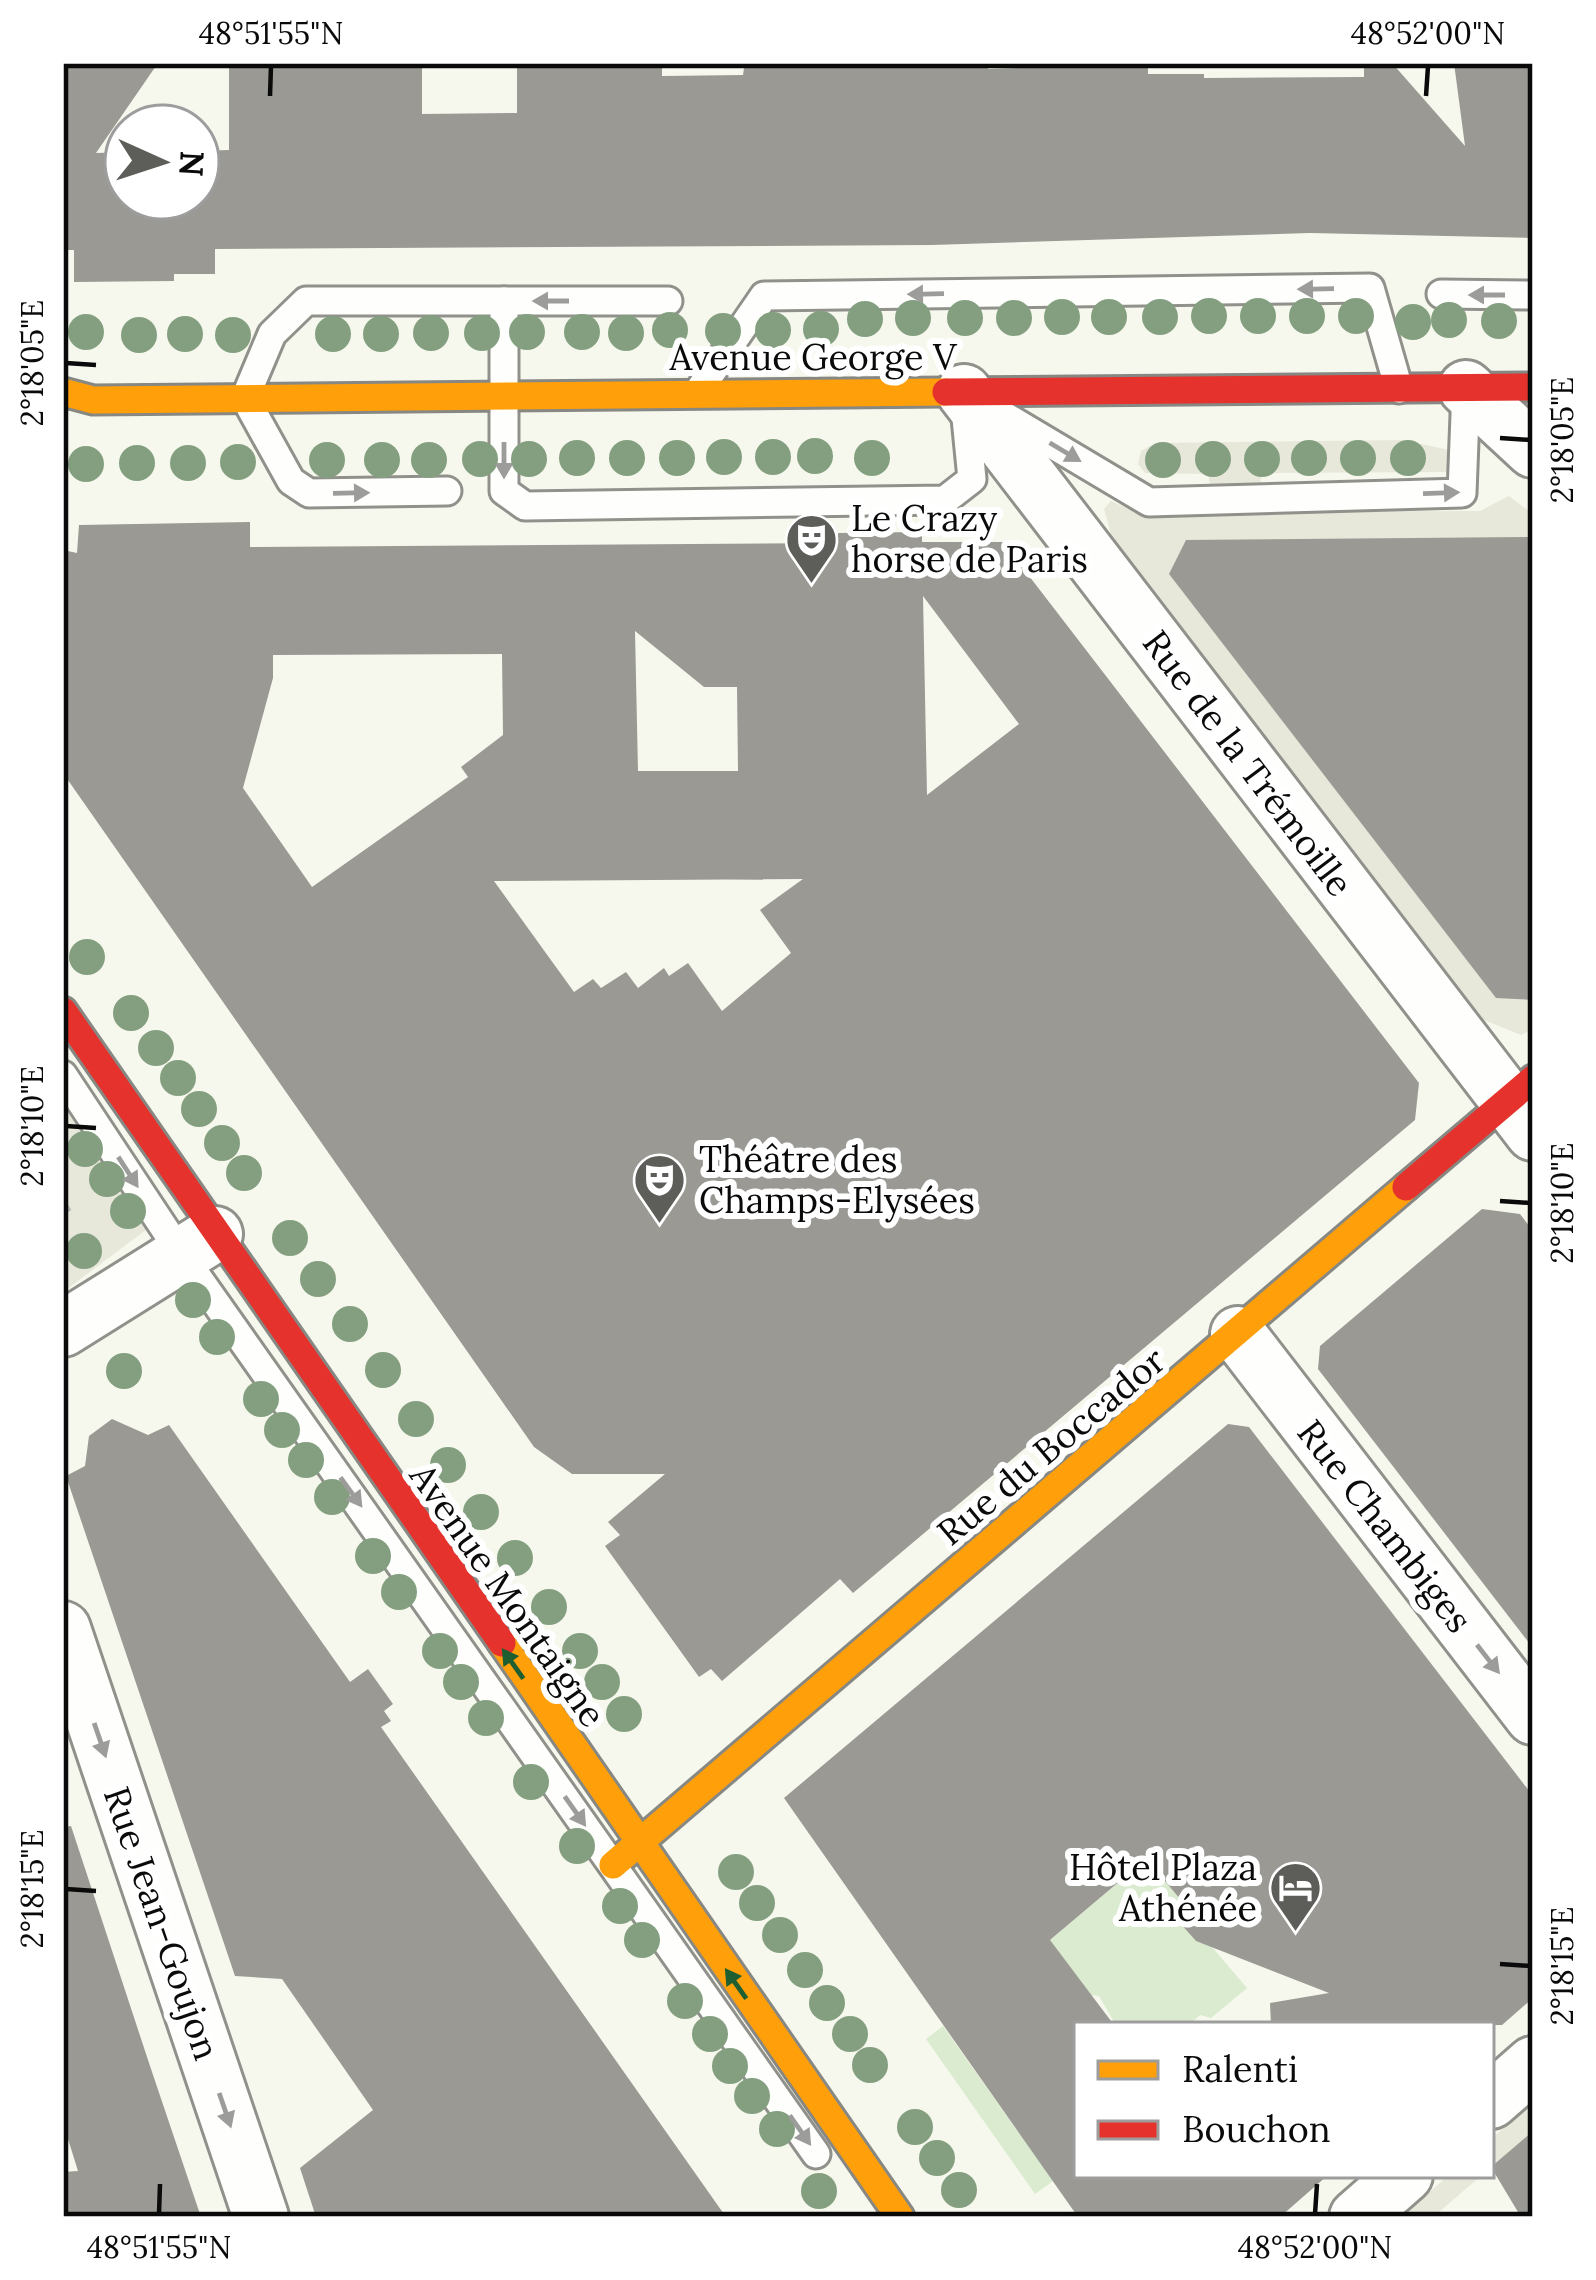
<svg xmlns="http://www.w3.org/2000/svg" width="1596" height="2280" font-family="Lora,serif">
  <rect width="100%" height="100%" fill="#f7f8ed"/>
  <g fill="#daebd0">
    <path d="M1146 1859 1188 1908 1181 1924 1196 1941 1206 1940 1247 1988 1211 2018 1200 2015 1189 2025H1116L1099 1996 1091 1995 1047 1943Z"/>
    <path d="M943 2026 1053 2181 1035 2194 926 2039Z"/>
  </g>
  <g fill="#e7e7da">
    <path d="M1403 440 1449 450 1451 467 1447 472 1262 473 1260 485 1237 488 1210 486 1208 474 1145 473 1138 464 1141 451 1155 443Z"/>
    <path d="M1509 496 1533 514V546L1169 574 1496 997 1533 1000V1029L1521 1035 1484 1020 1111 534 1104 509 1111 501 1136 512 1480 511Z"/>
    <path d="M63 1105 146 1230 63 1292Z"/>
    <path d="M1533 2103V2131L1491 2167V2139Z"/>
    <path d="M1449 2175H1482L1433 2217H1401Z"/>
  </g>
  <g fill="#9a9994" fill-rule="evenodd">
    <path d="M63 63H158L96 153 126 152V198H198V151L229 150V63H422V114L517 113V63H662V76L743 75 744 68 773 66 988 64V69L1148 63V74H1204V78L1364 77V63H1392L1465 146 1454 63H1533V238L1310 233 932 245 215 249V274H174V281L74 282V250H63Z"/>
    <path d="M250 522V547L838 543V533L922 532V542H1003L1419 1083 1415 1120 853 1593 840 1579 722 1681 711 1669 699 1677 605 1546 620 1535 608 1522 665 1474H572L534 1447 63 773V550L77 553 79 525ZM923 596 1019 724 927 795ZM635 631 704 687H737L738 771H638ZM502 654 503 735 461 767 468 777 312 887 243 788 273 678V655ZM803 879 760 910 791 953 722 1011 688 963 669 976 664 968 638 988 626 972 601 988 593 979 574 992 494 881Z"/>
    <path d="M1533 537V1000L1496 998 1169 574 1186 540Z"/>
    <path d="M1482 1209 1520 1214 1533 1231V1648L1318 1369 1320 1346Z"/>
    <path d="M112 1419 148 1435 169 1425 350 1682 368 1669 393 1704 384 1711 391 1721 381 1727 726 2217H316L300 2168 373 2110 282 1979 235 1976 66 1476 85 1466 89 1436Z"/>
    <path d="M1228 1424 1249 1427 1533 1796V1998L1502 2025H1271L1270 2003 1329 1993 1196 1941 1179 1922 1181 1900 1146 1859 1050 1940 1114 2025H1077V2175H1328L1280 2217H1078L784 1798Z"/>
    <path d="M71 1826 150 2066 201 2217H63V2172L78 2171 63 2123V1827Z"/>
    <path d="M1533 2131V2217H1521L1491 2167Z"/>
  </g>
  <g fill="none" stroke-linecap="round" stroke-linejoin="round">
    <defs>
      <g id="lane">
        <path d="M1441 294 1533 295"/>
        <path d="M504 301V491L525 506 945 500 972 479 965 408"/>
        <path d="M700 389 764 296 1370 288 1399 389"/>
        <path d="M998 412 1149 502 1462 493 1466 389"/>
        <path d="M447 491 309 493 291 481 245 398 272 334 306 301H668"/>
        <path d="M63 1075 182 1255 816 2154"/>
      </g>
      <g id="street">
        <path d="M1466 388 1533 450"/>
        <path d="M964 392 1533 1133"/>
        <path d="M63 1329 215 1234"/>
        <path d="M1238 1334 1533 1717"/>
        <path d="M63 1629 261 2217"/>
        <path d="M1491 2101 1533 2064"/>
        <path d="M1357 2217 1405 2175"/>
      </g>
      <g id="slow">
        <path d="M63 392 93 400 946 392"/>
        <path d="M502 1643 900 2217"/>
        <path d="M613 1865 1406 1187"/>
      </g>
      <g id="jam">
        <path d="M946 392 1533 387"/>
        <path d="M63 1011 502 1643"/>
        <path d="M1406 1187 1533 1079"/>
      </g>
    </defs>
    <use href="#lane" stroke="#91918c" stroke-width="33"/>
    <use href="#street" stroke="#91918c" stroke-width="60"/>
    <use href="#slow" stroke="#878883" stroke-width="33"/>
    <use href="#jam" stroke="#878883" stroke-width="33"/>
    <path stroke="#b6b7b5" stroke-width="8" stroke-dasharray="12 6" stroke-linecap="butt" d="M63 1204 68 1212"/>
    <use href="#lane" stroke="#fefefc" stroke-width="27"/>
    <use href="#street" stroke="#fefefc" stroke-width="54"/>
    <use href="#slow" stroke="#ff9f0a" stroke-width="27"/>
    <use href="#jam" stroke="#e5322d" stroke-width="27"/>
  </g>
  <g fill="#839f80">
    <circle cx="1209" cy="316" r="18"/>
    <circle cx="1258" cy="316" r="18"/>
    <circle cx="1307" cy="316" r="18"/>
    <circle cx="1356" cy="316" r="18"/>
    <circle cx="1062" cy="317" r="18"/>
    <circle cx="1109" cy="317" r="18"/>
    <circle cx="1160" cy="317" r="18"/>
    <circle cx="913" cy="318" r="18"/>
    <circle cx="965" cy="318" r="18"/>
    <circle cx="1014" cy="318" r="18"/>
    <circle cx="865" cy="319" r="18"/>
    <circle cx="1449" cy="320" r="18"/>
    <circle cx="1499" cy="321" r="18"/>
    <circle cx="1413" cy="322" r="18"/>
    <circle cx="821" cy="329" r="18"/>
    <circle cx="670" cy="330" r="18"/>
    <circle cx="773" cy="330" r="18"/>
    <circle cx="723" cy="331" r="18"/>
    <circle cx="86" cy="332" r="18"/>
    <circle cx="527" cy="332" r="18"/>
    <circle cx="582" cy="332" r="18"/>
    <circle cx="431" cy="333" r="18"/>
    <circle cx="482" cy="333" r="18"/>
    <circle cx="626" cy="333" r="18"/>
    <circle cx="185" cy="334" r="18"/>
    <circle cx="333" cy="334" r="18"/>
    <circle cx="381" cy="334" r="18"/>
    <circle cx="139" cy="335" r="18"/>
    <circle cx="233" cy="335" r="18"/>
    <circle cx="815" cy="456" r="18"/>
    <circle cx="724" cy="457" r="18"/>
    <circle cx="773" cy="457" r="18"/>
    <circle cx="577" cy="458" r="18"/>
    <circle cx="627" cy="458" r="18"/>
    <circle cx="677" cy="458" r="18"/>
    <circle cx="872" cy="458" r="18"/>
    <circle cx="1309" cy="458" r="18"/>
    <circle cx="1358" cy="458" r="18"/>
    <circle cx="1408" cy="458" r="18"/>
    <circle cx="480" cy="459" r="18"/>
    <circle cx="529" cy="459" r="18"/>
    <circle cx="1213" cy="459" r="18"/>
    <circle cx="1262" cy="459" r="18"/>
    <circle cx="327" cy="460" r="18"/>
    <circle cx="382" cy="460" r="18"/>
    <circle cx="429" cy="460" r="18"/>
    <circle cx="1163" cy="460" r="18"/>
    <circle cx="238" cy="462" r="18"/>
    <circle cx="137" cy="463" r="18"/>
    <circle cx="188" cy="463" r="18"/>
    <circle cx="86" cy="464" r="18"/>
    <circle cx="87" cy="957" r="18"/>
    <circle cx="131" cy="1013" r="18"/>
    <circle cx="156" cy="1048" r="18"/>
    <circle cx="178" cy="1078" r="18"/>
    <circle cx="199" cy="1109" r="18"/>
    <circle cx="222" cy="1143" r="18"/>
    <circle cx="85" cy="1149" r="18"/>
    <circle cx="244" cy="1173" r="18"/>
    <circle cx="107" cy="1179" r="18"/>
    <circle cx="128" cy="1211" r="18"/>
    <circle cx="290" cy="1238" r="18"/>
    <circle cx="84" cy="1251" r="18"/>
    <circle cx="318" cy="1279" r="18"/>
    <circle cx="193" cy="1300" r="18"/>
    <circle cx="350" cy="1324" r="18"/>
    <circle cx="217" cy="1337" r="18"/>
    <circle cx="383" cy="1370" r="18"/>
    <circle cx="124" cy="1371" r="18"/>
    <circle cx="261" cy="1399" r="18"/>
    <circle cx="416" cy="1419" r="18"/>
    <circle cx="282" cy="1430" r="18"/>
    <circle cx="306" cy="1460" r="18"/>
    <circle cx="448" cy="1465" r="18"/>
    <circle cx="332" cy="1497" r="18"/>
    <circle cx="481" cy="1512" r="18"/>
    <circle cx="373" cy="1556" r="18"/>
    <circle cx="515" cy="1558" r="18"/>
    <circle cx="399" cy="1592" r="18"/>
    <circle cx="549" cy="1607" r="18"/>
    <circle cx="440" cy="1651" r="18"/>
    <circle cx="580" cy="1651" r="18"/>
    <circle cx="461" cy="1682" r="18"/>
    <circle cx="602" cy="1682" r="18"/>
    <circle cx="624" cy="1714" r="18"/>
    <circle cx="486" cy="1718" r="18"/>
    <circle cx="531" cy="1782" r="18"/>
    <circle cx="577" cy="1846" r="18"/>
    <circle cx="736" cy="1872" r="18"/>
    <circle cx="757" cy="1903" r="18"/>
    <circle cx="620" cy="1906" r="18"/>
    <circle cx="780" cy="1935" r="18"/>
    <circle cx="642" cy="1940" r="18"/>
    <circle cx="805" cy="1970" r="18"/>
    <circle cx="685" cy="2001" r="18"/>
    <circle cx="827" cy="2003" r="18"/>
    <circle cx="710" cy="2034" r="18"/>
    <circle cx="850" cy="2034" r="18"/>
    <circle cx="870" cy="2065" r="18"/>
    <circle cx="730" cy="2066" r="18"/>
    <circle cx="752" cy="2096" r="18"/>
    <circle cx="915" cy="2127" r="18"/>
    <circle cx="777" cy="2129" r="18"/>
    <circle cx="937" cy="2158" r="18"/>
    <circle cx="959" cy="2190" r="18"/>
    <circle cx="819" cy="2191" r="18"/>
  </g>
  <defs><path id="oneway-solid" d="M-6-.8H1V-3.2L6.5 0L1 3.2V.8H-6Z" transform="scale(3)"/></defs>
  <g fill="#9c9c9b">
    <use href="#oneway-solid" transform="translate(1316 289) rotate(179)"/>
    <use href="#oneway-solid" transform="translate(926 294) rotate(179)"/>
    <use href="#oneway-solid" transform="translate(1487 295) rotate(-180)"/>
    <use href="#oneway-solid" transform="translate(551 301) rotate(180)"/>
    <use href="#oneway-solid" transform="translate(1065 452) rotate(31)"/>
    <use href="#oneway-solid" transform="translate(504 460) rotate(90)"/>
    <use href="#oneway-solid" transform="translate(351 493) rotate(-1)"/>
    <use href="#oneway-solid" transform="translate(1441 493) rotate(-2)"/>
    <use href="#oneway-solid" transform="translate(128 1172) rotate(57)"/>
    <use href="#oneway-solid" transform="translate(351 1492) rotate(54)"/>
    <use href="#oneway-solid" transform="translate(1488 1659) rotate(52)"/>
    <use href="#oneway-solid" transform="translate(100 1740) rotate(71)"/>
    <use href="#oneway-solid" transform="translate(575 1811) rotate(55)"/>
    <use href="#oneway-solid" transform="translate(225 2110) rotate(71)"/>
    <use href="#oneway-solid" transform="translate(800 2130) rotate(55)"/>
  </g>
  <g fill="#1d5f30">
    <use href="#oneway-solid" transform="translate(513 1664) rotate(-125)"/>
    <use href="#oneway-solid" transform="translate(736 1984) rotate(-125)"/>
  </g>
  <path fill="none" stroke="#0a0a0a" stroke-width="4.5" d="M270 96 271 66M1426 96 1428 66M66 363 96 365M1500 438 1530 440M66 1126 96 1128M1500 1201 1530 1203M66 1889 96 1891M1500 1964 1530 1966M159 2214 160 2184M1315 2214 1317 2184"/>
  <defs>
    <symbol id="theatre-pin" viewBox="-11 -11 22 30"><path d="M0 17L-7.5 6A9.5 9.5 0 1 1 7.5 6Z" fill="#5d5d59" stroke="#fff"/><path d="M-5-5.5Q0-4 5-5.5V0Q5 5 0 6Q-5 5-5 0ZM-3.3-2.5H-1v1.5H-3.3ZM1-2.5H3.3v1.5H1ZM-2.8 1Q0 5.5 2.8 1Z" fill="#fff"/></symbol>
    <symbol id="hotel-pin" viewBox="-11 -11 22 30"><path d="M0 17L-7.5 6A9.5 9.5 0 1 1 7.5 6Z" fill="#5d5d59" stroke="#fff"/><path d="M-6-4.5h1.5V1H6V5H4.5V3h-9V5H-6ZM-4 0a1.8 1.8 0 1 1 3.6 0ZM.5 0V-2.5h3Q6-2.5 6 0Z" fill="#fff"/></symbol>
  </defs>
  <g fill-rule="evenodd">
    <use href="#theatre-pin" x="782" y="510" width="59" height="81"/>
    <use href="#theatre-pin" x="630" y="1150" width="59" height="81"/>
    <use href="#hotel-pin" x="1266" y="1858" width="59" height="81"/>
  </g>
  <g text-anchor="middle" stroke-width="12" stroke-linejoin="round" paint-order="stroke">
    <g font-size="36" fill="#0a0a0a" stroke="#fff">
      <text x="813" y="370">Avenue George V</text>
      <text transform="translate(1248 763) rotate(53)" y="13">Rue de la Trémoille</text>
      <text transform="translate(1051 1446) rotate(-40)" y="13">Rue du Boccador</text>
      <text transform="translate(1385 1526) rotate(52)" y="13">Rue Chambiges</text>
      <text transform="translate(508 1595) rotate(55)" y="13">Avenue Montaigne</text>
      <text transform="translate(162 1923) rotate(71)" y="13">Rue Jean-Goujon</text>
    </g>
    <g font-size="36" fill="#0a0a0a" stroke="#fff" text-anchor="start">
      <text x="851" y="531">Le Crazy<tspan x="851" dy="41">horse de Paris</tspan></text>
      <text x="699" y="1172">Théâtre des<tspan x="699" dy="41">Champs-Elysées</tspan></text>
      <text x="1257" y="1880" text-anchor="end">Hôtel Plaza<tspan x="1257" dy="41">Athénée</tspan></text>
    </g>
  </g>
  <rect width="1596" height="2280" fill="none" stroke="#ffffff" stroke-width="132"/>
  <rect x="1074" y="2022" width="420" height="156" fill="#ffffff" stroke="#9d9d9d" stroke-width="3"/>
  <rect x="1098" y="2061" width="60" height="18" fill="#ff9f0a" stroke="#9d9d9d" stroke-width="3"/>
  <text x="1182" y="2082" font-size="36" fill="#0a0a0a">Ralenti</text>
  <rect x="1098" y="2121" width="60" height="18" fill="#e5322d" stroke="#9d9d9d" stroke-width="3"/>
  <text x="1182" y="2142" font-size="36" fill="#0a0a0a">Bouchon</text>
  <g transform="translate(162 162) rotate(93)"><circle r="57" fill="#ffffff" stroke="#9d9d9d" stroke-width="3"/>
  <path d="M0-9L21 45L0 30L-21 45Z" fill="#5d5d59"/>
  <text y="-18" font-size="33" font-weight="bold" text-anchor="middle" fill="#0a0a0a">N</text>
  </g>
  <rect x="66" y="66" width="1464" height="2148" fill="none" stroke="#0a0a0a" stroke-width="4.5"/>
  <g font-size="30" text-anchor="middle" fill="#0a0a0a">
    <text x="271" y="44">48°51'55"N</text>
    <text x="1428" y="44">48°52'00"N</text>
    <text transform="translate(33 363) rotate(-90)" y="10">2°18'05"E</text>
    <text transform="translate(1563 440) rotate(-90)" y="10">2°18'05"E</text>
    <text transform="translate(33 1126) rotate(-90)" y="10">2°18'10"E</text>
    <text transform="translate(1563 1203) rotate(-90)" y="10">2°18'10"E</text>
    <text transform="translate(33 1889) rotate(-90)" y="10">2°18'15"E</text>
    <text transform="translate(1563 1966) rotate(-90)" y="10">2°18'15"E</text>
    <text x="159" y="2258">48°51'55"N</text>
    <text x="1315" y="2258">48°52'00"N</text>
  </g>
</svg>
